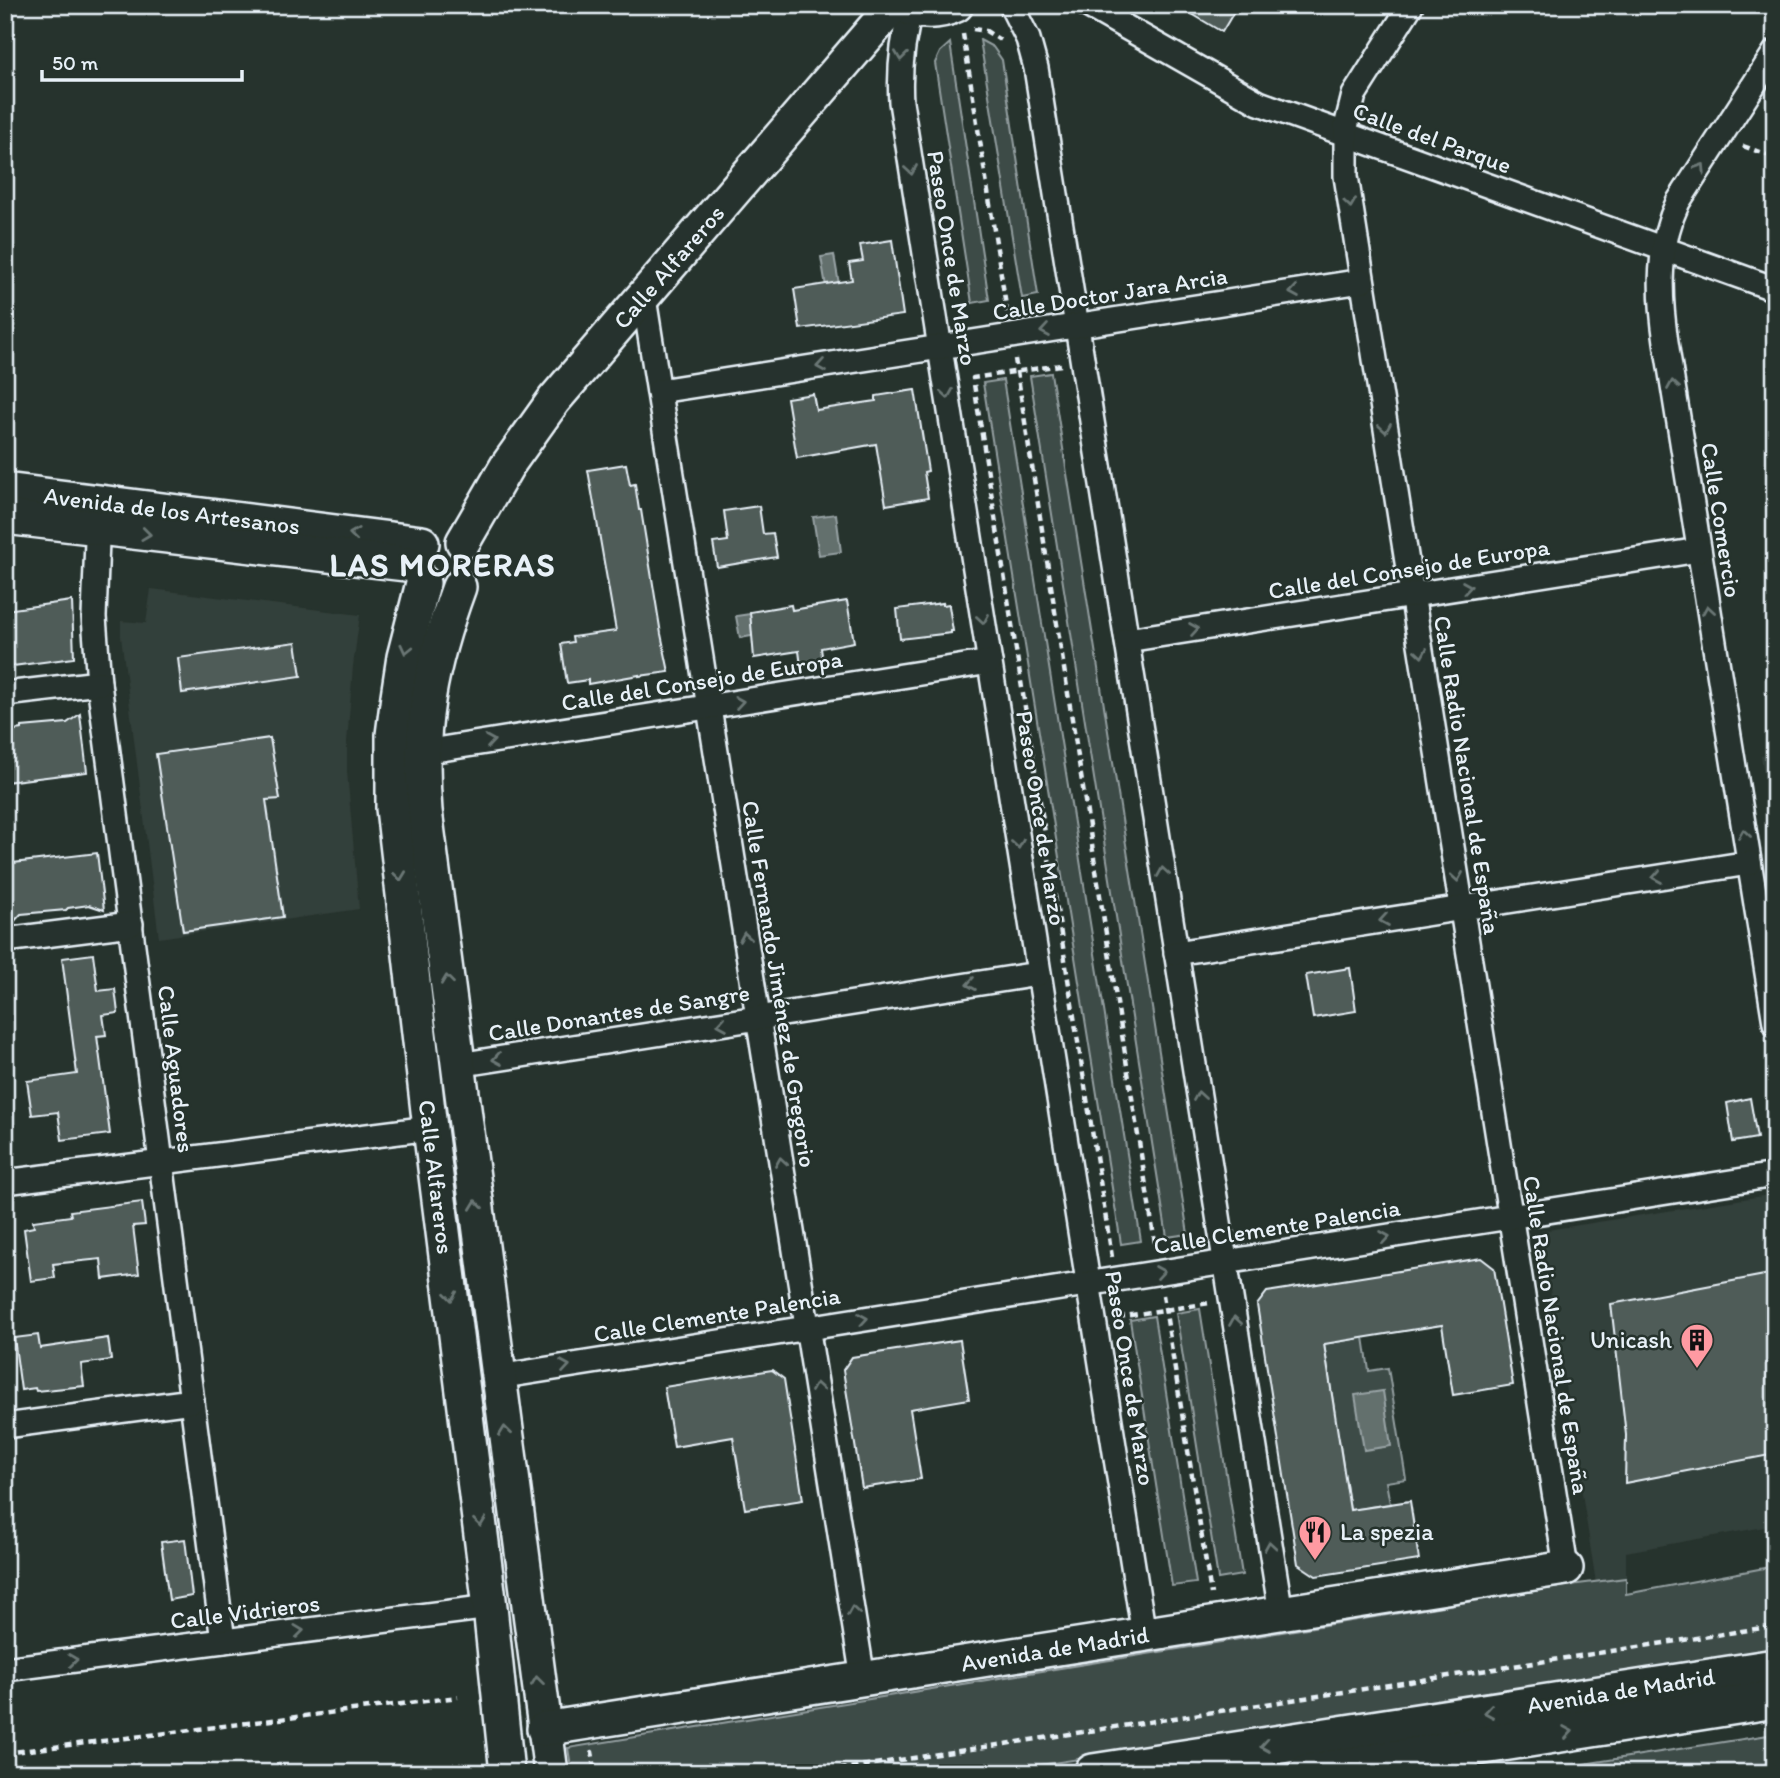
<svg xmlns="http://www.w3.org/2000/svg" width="1780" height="1778" font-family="Itim,sans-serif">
  <rect width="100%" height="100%" fill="#26332d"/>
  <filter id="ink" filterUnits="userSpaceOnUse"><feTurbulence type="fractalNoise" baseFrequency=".0143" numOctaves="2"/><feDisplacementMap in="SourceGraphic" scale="14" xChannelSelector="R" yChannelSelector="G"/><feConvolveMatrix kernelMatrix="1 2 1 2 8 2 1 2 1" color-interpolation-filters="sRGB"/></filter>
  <g filter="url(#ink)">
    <g fill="#333f3a">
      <path d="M151 589 360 615 353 666 347 743V771L359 909 159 938 121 636V621L146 623Z"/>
      <path d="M1775 753V845L1761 756Z"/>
      <path d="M1775 1194V1525L1626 1552V1578L1596 1583 1541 1231Z"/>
    </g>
    <g fill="#3e4b47" stroke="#939ea0" stroke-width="2">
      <path d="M980 40 993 47 1002 60 1038 295 1022 298Z"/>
      <path d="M950 43 989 300 972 303 935 63 940 52Z"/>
      <path d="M1051 373 1188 1234 1167 1237 1030 376Z"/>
      <path d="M1003 380 1141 1241 1121 1244 983 383Z"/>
      <path d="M1200 1309 1242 1575 1218 1579 1176 1313Z"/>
      <path d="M1154 1316 1196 1583 1172 1586 1130 1320Z"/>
      <path d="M1364 1337 1369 1371 1388 1368 1406 1479 1386 1482 1390 1504 1350 1510 1339 1439 1327 1441 1335 1415 1324 1344Z"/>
      <path d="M1775 1566V1651L989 1773H572L568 1748 1578 1584 1626 1578V1594Z"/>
      <path d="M1775 1734V1773H1526Z"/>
    </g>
    <g fill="#636f6d" stroke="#98a3a5" stroke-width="2">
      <path d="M834 255 841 296 828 298 821 257Z"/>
      <path d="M836 514 841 552 819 555 813 517Z"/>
      <path d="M771 611 774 632 740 638 736 616Z"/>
      <path d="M1383 1391 1391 1446 1364 1450 1355 1395Z"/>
    </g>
    <g fill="#505c59" stroke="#e8f1f8" stroke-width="2">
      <path d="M1177 5H1238L1222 32Z"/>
      <path d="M892 240 903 315 800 329 794 289 852 280 849 263 863 261 860 245Z"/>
      <path d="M915 390 928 471 924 472 928 498 886 505 876 444 797 458 787 398 813 394 816 410 876 401V396Z"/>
      <path d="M626 464 630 485 635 484 639 510H641L661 634 669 672 639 676V675L588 684V680L567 683 561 644 573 642 572 637 616 631 588 470Z"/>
      <path d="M759 506 763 534 773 533 777 557 717 567 713 543 728 541 724 511Z"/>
      <path d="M72 601 74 658 5 667V610Z"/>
      <path d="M847 601 854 642 821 648 823 663 801 666 799 651 754 658 750 612 791 605 792 610Z"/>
      <path d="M943 603V605L949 604V606L953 631H951V633L900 639 897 609Z"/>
      <path d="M296 642 301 676 182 693 178 658Z"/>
      <path d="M80 714 87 772 5 782V731L22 729V727L67 723Z"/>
      <path d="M270 738 280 799 266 800 283 917 183 931 156 754Z"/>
      <path d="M97 853 104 910 89 905 68 908 66 910 21 914 11 925 5 926V864Z"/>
      <path d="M93 954 98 991 115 989 118 1013 103 1015 106 1035 97 1036 110 1134 62 1140 58 1112 32 1115 27 1081 77 1074 62 958Z"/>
      <path d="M1350 968 1356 1011 1313 1018 1306 975Z"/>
      <path d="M1750 1098 1757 1138 1733 1142 1727 1103Z"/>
      <path d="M142 1202 145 1225 133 1226 139 1274 103 1279 101 1259 53 1264 55 1278 31 1281 24 1229 34 1227 33 1221 71 1216 70 1211Z"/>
      <path d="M1481 1258 1494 1268 1513 1385 1453 1395 1442 1325 1324 1344 1350 1510 1410 1501 1419 1560 1316 1576 1298 1564 1257 1305 1267 1292Z"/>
      <path d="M1775 1273V1454L1625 1483 1626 1435 1611 1304Z"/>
      <path d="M38 1335 40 1348 108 1338 111 1360 81 1364 84 1386 36 1391 35 1388 21 1390 14 1338Z"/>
      <path d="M960 1340 969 1399 910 1409 921 1479 862 1488 843 1370 852 1357Z"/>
      <path d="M772 1370 784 1379 803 1500 745 1509 733 1437 674 1447 664 1387Z"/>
      <path d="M185 1539 192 1596 169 1600 161 1542Z"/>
    </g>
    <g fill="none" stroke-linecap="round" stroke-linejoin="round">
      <defs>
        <g id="street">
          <path d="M1011 5 1028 39 1036 68 1281 1613"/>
          <path d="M1087 5 1259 103 1775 289"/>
          <path d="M1411 5 1354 95 1346 127V176L1566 1568"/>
          <path d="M911 10C902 41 899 70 901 102L1144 1635"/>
          <path d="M1775 52 1678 202C1657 246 1659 295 1666 342L1775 1023"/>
          <path d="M644 298 863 1679"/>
          <path d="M659 391 1362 281"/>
          <path d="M98 515 94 617 99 683 223 1641"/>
          <path d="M1127 640 1699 550"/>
          <path d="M5 694 99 683"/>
          <path d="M423 752 990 662"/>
          <path d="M5 940 131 924"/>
          <path d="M1176 953 1749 863"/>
          <path d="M458 1065 1038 974"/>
          <path d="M5 1182 430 1128"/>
          <path d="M498 1377 1775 1175"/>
          <path d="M5 1426 192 1401"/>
          <path d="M5 1669 490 1607"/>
        </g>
        <g id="secondary">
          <path d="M901 5C920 13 937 14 956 5"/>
          <path d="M5 490 422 543"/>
          <path d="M5 517 414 565"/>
          <path d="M463 542 507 466 554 400 894 5"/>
          <path d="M423 583 404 657 398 696 393 735V808L430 1128 490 1607 507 1773"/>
          <path d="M459 587C430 666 418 727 425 811L551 1773"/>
          <path d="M544 1729 1566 1568"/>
        </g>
        <g id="primary">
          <path d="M1093 1773 1775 1668"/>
          <path d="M1307 1773 1775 1699"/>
        </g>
      </defs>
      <use href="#street" stroke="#e8f1f8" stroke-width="28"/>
      <use href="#secondary" stroke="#e8f1f8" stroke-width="38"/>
      <use href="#primary" stroke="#e8f1f8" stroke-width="42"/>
      <g stroke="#e8f1f8" stroke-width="4.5" stroke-dasharray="7 5" stroke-linecap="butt">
        <path d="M973 29 986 31 1000 40"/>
        <path d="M963 34 1007 312"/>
        <path d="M1743 146 1775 158"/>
        <path d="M1015 359 1156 1249"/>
        <path d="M1061 365 973 378 1112 1257"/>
        <path d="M1163 1295 1211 1594"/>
        <path d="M1118 1317 1210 1303"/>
        <path d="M5 1753 458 1697"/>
        <path d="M590 1753 592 1752 596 1773"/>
        <path d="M401 1773 459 1767"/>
        <path d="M455 1773 461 1767 476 1766"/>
        <path d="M815 1773 1775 1626"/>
      </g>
      <use href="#street" stroke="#26332d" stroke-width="23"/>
      <use href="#secondary" stroke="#26332d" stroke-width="33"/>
      <use href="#primary" stroke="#26332d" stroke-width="37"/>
    </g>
    <defs><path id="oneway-chevron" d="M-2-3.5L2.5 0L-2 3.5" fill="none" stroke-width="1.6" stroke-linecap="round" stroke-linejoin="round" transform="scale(1.75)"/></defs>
    <g stroke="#6a7674">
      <use href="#oneway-chevron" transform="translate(901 56) rotate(97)"/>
      <use href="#oneway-chevron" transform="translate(1701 168) rotate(-57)"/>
      <use href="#oneway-chevron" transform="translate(911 170) rotate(81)"/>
      <use href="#oneway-chevron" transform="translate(1350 203) rotate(82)"/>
      <use href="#oneway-chevron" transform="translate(1294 292) rotate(171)"/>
      <use href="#oneway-chevron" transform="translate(1045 331) rotate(171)"/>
      <use href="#oneway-chevron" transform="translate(821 366) rotate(171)"/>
      <use href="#oneway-chevron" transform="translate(1673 385) rotate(-99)"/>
      <use href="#oneway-chevron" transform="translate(947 394) rotate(81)"/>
      <use href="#oneway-chevron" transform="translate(1385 428) rotate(81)"/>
      <use href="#oneway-chevron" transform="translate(146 534) rotate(7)"/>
      <use href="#oneway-chevron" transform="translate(354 534) rotate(-173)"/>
      <use href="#oneway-chevron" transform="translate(1467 587) rotate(-9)"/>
      <use href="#oneway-chevron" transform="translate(1708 610) rotate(-99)"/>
      <use href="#oneway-chevron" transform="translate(983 619) rotate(81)"/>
      <use href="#oneway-chevron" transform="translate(1194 629) rotate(-9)"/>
      <use href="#oneway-chevron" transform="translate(406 649) rotate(103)"/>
      <use href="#oneway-chevron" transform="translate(1421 653) rotate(81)"/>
      <use href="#oneway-chevron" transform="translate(739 702) rotate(-9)"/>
      <use href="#oneway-chevron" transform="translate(490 741) rotate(-9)"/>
      <use href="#oneway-chevron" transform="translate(1744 834) rotate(-99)"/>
      <use href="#oneway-chevron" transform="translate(1018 844) rotate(81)"/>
      <use href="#oneway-chevron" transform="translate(1163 872) rotate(-99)"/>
      <use href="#oneway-chevron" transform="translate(400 876) rotate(83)"/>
      <use href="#oneway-chevron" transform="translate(1457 877) rotate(81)"/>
      <use href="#oneway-chevron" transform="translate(1657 877) rotate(171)"/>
      <use href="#oneway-chevron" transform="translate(1384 920) rotate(171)"/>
      <use href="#oneway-chevron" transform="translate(745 937) rotate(-99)"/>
      <use href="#oneway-chevron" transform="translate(447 980) rotate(-97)"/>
      <use href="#oneway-chevron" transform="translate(971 984) rotate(171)"/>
      <use href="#oneway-chevron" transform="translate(722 1024) rotate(171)"/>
      <use href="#oneway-chevron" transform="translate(497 1059) rotate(171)"/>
      <use href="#oneway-chevron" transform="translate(1199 1096) rotate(-99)"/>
      <use href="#oneway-chevron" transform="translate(781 1162) rotate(-99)"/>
      <use href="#oneway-chevron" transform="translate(476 1205) rotate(-97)"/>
      <use href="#oneway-chevron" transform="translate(1385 1237) rotate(-9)"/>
      <use href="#oneway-chevron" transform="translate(1160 1272) rotate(-9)"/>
      <use href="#oneway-chevron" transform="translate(451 1296) rotate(83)"/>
      <use href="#oneway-chevron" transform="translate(863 1319) rotate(-9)"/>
      <use href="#oneway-chevron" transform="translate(1235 1321) rotate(-99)"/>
      <use href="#oneway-chevron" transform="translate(565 1366) rotate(-9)"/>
      <use href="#oneway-chevron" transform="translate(817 1387) rotate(-99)"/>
      <use href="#oneway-chevron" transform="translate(505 1431) rotate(-97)"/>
      <use href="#oneway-chevron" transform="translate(480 1522) rotate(83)"/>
      <use href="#oneway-chevron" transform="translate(1270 1546) rotate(-99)"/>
      <use href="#oneway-chevron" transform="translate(853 1611) rotate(-99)"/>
      <use href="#oneway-chevron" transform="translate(299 1631) rotate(-7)"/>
      <use href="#oneway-chevron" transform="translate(73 1660) rotate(-7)"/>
      <use href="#oneway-chevron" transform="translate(537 1681) rotate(-97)"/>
      <use href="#oneway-chevron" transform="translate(1489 1712) rotate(171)"/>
      <use href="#oneway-chevron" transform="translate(1568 1732) rotate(-9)"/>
      <use href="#oneway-chevron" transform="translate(1265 1746) rotate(171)"/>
    </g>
  </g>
  <defs>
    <symbol id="building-pin" viewBox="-11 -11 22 30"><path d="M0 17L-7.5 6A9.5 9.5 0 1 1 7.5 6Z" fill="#ff9aa2" stroke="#26332d"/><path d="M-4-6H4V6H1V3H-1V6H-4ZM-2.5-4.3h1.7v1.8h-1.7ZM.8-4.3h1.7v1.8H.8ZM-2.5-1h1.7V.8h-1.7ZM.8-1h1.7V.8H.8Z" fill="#111"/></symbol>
    <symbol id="restaurant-pin" viewBox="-11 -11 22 30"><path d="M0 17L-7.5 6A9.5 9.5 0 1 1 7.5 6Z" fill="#ff9aa2" stroke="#26332d"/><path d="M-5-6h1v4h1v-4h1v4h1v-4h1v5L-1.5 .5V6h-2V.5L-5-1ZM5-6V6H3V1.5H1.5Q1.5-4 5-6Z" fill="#111"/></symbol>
  </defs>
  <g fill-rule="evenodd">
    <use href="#building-pin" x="1678" y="1321" width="38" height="52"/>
    <use href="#restaurant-pin" x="1296" y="1513" width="38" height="52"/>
  </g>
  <g text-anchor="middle" stroke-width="5" stroke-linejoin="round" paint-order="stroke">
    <g font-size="24" fill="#e8f1f8" stroke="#26332d">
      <text transform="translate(1432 138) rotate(20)" y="8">Calle del Parque</text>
      <text transform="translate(952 258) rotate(81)" y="8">Paseo Once de Marzo</text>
      <text transform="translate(669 267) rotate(-49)" y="8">Calle Alfareros</text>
      <text transform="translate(1110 294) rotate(-9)" y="8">Calle Doctor Jara Arcia</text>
      <text transform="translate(172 511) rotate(7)" y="8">Avenida de los Artesanos</text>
      <text transform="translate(1721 520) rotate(81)" y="8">Calle Comercio</text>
      <text transform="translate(1409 569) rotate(-9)" y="8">Calle del Consejo de Europa</text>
      <text transform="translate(702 681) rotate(-9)" y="8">Calle del Consejo de Europa</text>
      <text transform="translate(1467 775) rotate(81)" y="8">Calle Radio Nacional de España</text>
      <text transform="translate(1041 818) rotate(81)" y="8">Paseo Once de Marzo</text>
      <text transform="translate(779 984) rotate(81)" y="8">Calle Fernando Jiménez de Gregorio</text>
      <text transform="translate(619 1013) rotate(-9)" y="8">Calle Donantes de Sangre</text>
      <text transform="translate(176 1069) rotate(83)" y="8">Calle Aguadores</text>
      <text transform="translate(436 1177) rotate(83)" y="8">Calle Alfareros</text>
      <text transform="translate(1277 1227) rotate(-9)" y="8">Calle Clemente Palencia</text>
      <text transform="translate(717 1315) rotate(-9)" y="8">Calle Clemente Palencia</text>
      <text transform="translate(1556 1335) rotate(81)" y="8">Calle Radio Nacional de España</text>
      <text transform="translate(1130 1378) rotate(81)" y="8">Paseo Once de Marzo</text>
      <text transform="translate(245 1612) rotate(-7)" y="8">Calle Vidrieros</text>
      <text transform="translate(1055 1649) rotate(-9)" y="8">Avenida de Madrid</text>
      <text transform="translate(1621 1691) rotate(-9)" y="8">Avenida de Madrid</text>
    </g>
    <g font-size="24" fill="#e8f1f8" stroke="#26332d" text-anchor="end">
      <text x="1672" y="1348">Unicash</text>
      <text x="1340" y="1540" text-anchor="start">La spezia</text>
    </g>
    <g font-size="32" font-weight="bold" letter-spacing="2" fill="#e8f1f8" stroke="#26332d">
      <text x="443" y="576">LAS MORERAS</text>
    </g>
  </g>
  <rect width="1780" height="1778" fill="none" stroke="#26332d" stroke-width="28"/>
  <rect x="14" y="14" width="1752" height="1750" fill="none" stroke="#e8f1f8" stroke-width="2.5" filter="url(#ink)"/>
  <path d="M42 70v10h200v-10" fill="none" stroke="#e8f1f8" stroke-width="3.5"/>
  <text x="52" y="70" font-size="21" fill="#e8f1f8" stroke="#26332d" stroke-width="5" paint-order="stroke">50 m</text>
</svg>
